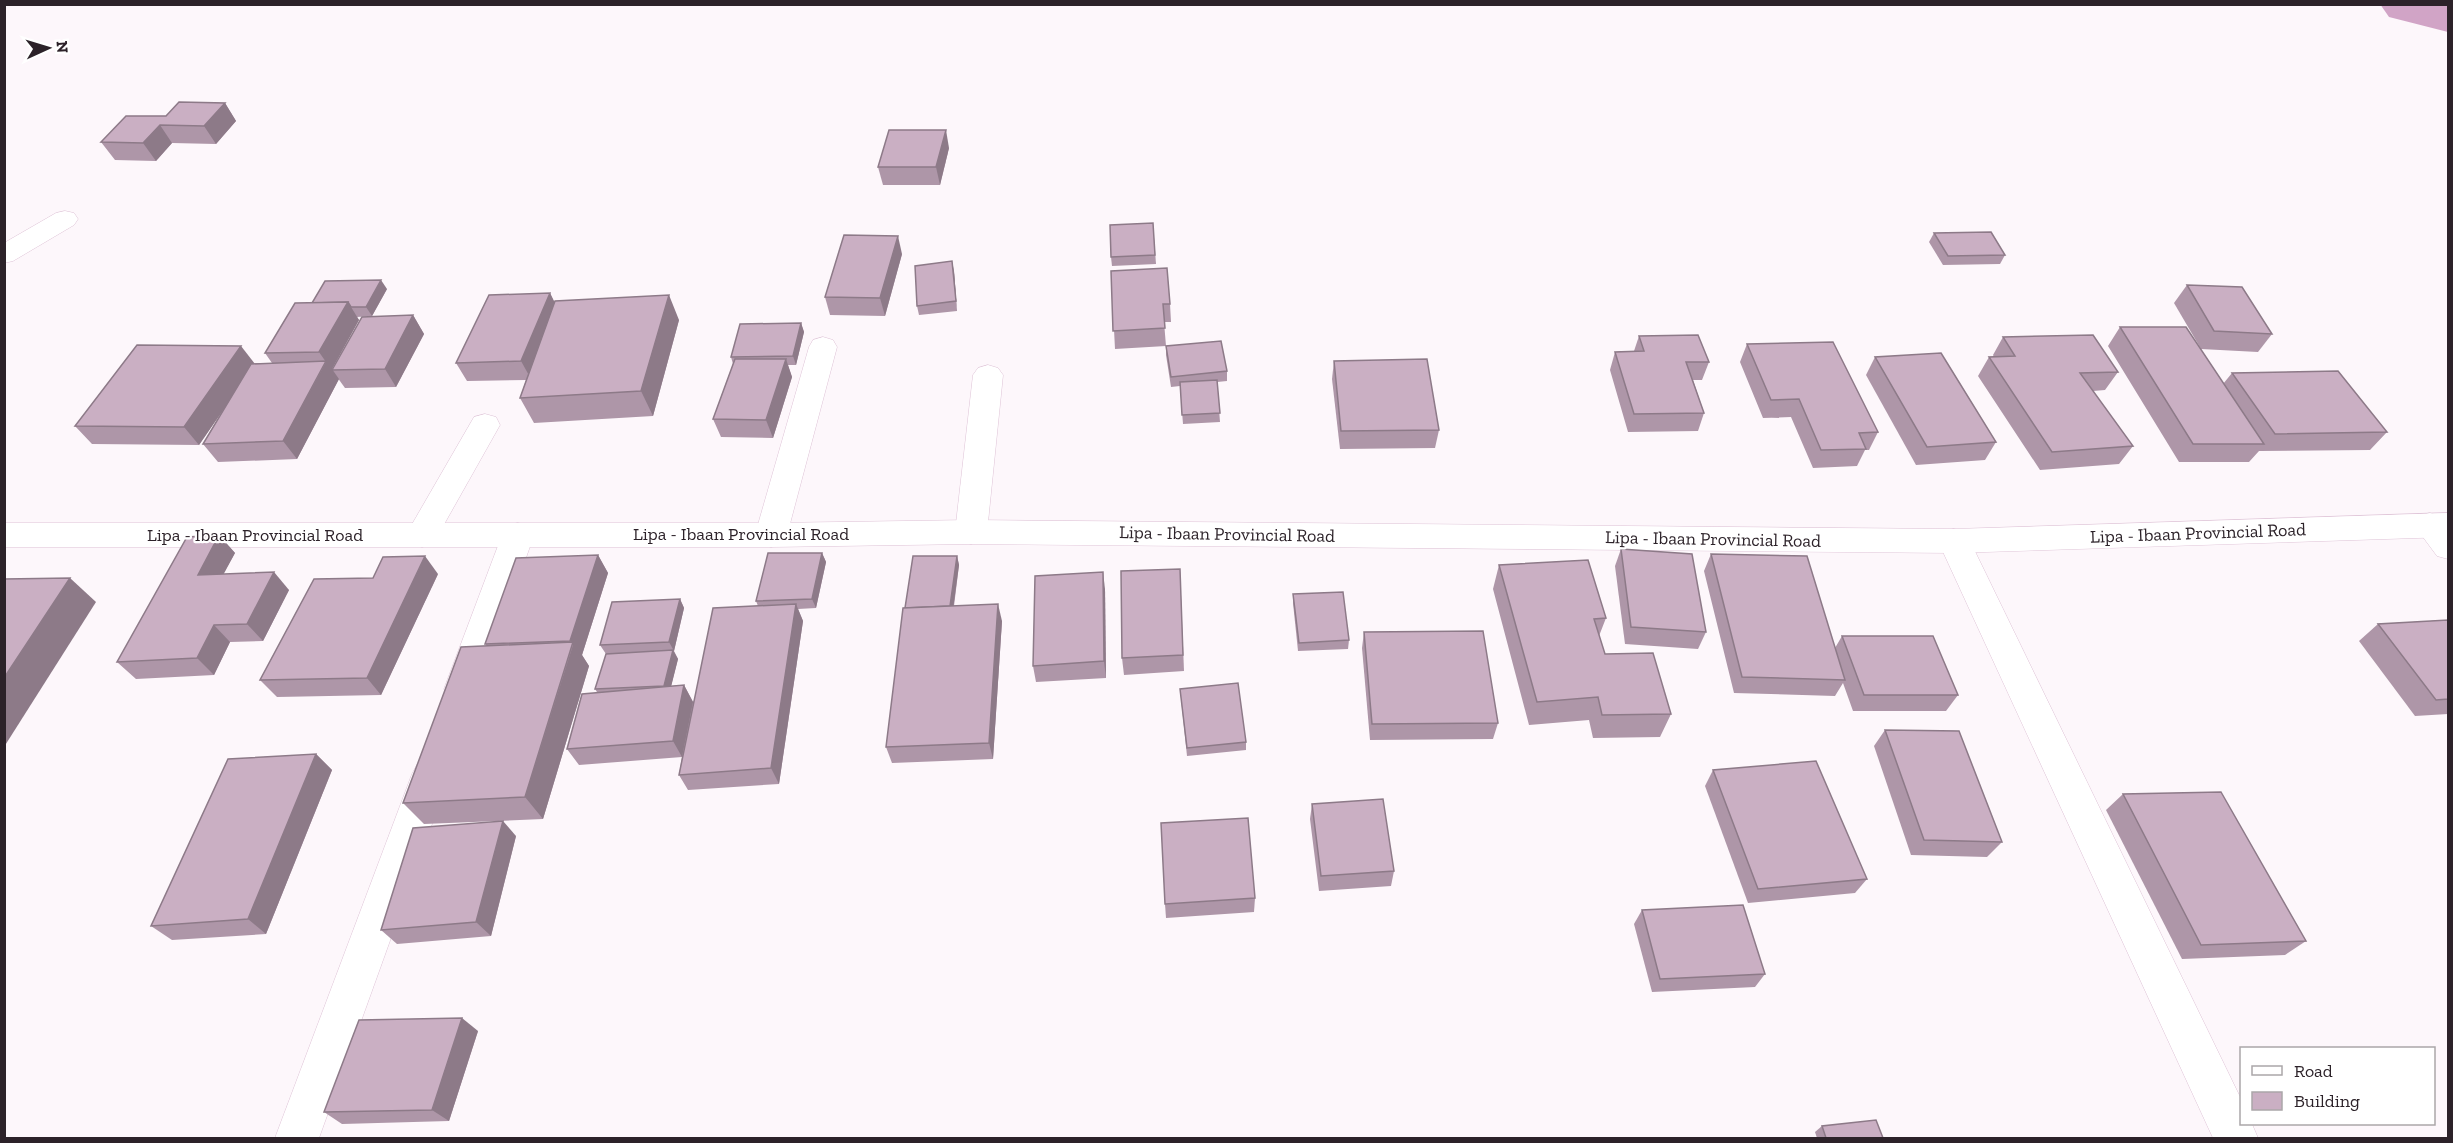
<svg xmlns="http://www.w3.org/2000/svg" width="2453" height="1143" font-family="'Zilla Slab',serif">
  <rect width="100%" height="100%" fill="#fdf7fb"/>
  <g fill="none" stroke-linecap="round" stroke-linejoin="round">
    <path fill="#d1a4c6" fill-rule="evenodd" d="M2380 4H2448V32L2389 17Z"/>
    <defs>
      <g id="minor">
        <path d="M65 211 74 213 78 219 74 225 13 261 4 263V243L56 213Z"/>
        <path d="M823 337 833 340 837 347 787 535 782 544 771 547 760 544 755 535 809 347 813 340Z"/>
        <path d="M988 365 998 368 1003 375 987 532 982 541 971 544 960 541 955 532 973 375 978 368Z"/>
        <path d="M485 414 496 417 500 425 433 544 422 547 411 544 406 535 411 526 474 417Z"/>
        <path d="M2430 513C2453 521 2448 537 2448 559L2437 556 2414 525 2419 516Z"/>
        <path d="M518 523 529 526 534 535 480 689 474 699 462 704 450 699 444 689 502 535 507 526Z"/>
        <path d="M1954 529 1965 532 1970 541 2242 1101V1124H2252L2258 1138H2213L1938 541 1943 532Z"/>
        <path d="M431 758 444 763 450 774 319 1138H275L412 774 418 763Z"/>
      </g>
      <path id="major" d="M2448 513V537L1954 553 971 544 771 547H4V523H771L971 520 1954 529Z"/>
    </defs>
    <use href="#minor" stroke="#dec2d6" stroke-width="1"/>
    <use href="#major" stroke="#dec2d6" stroke-width="1"/>
    <use href="#minor" fill="#fff" fill-rule="evenodd"/>
    <use href="#major" fill="#fff" fill-rule="evenodd"/>
  </g>
  <g fill="#ae96a8">
    <path d="M225 103 236 121 216 144 172 143 156 161 115 160 101 142 166 116Z"/>
    <path d="M949 148 940 185H883L878 167Z"/>
    <path d="M1153 223 1156 264 1112 266 1111 257Z"/>
    <path d="M1934 233 2005 255 2000 264 1943 265 1929 242Z"/>
    <path d="M902 254 885 316 830 315 825 297Z"/>
    <path d="M954 271 957 311 919 315 917 306Z"/>
    <path d="M1111 271 1170 304 1171 322H1164L1166 346 1115 349Z"/>
    <path d="M2187 285 2272 334 2258 352 2201 349 2174 303Z"/>
    <path d="M387 289 372 316 357 317 359 320 332 369 339 379 297 459 218 462 203 444 225 407 199 445 92 444 75 426 255 363H272L265 353 312 303Z"/>
    <path d="M550 293 554 302 679 320 653 416 534 423 520 398 526 380 467 381 456 363Z"/>
    <path d="M413 315 424 334 396 387 345 388 332 370Z"/>
    <path d="M801 323 804 332 796 365H788L792 377 773 438 721 437 713 419 733 364 731 357Z"/>
    <path d="M2120 327 2223 384 2232 373 2387 432 2370 450 2260 451H2259L2249 462H2179L2108 346Z"/>
    <path d="M1639 336 1709 362 1702 380H1693L1704 413 1698 431 1628 432 1610 370 1615 352 1634 351Z"/>
    <path d="M2003 337 2118 372 2105 390 2093 391 2133 446 2119 464 2040 470 1978 376 1989 357H1994L1993 355Z"/>
    <path d="M1747 344 1878 432 1869 450H1865L1857 466 1813 468 1791 417 1763 418 1740 362Z"/>
    <path d="M1166 346 1227 371V381L1217 382 1220 422 1183 424 1180 386 1171 387 1166 355Z"/>
    <path d="M1875 357 1996 442 1985 460 1916 465 1866 375Z"/>
    <path d="M1334 361 1439 430 1435 448 1340 449 1332 379Z"/>
    <path d="M219 535 235 553 223 574 289 590 263 641 230 642 214 675 136 679 117 662Z"/>
    <path d="M1621 549 1706 632 1698 649 1625 644 1615 566Z"/>
    <path d="M822 553 826 562 816 608 798 609 803 621 779 784 688 790 679 775 682 757 579 765 567 749 597 692 595 689 606 654 600 645 680 599 684 608 674 651 678 659 671 686 684 685 693 702 758 606 756 601Z"/>
    <path d="M1711 554 1835 648 1842 636 1958 695 1946 711H1853L1843 683 1835 696 1734 693 1704 571Z"/>
    <path d="M598 555 608 573 582 655 589 666 543 819 424 824 403 803 487 646 485 644Z"/>
    <path d="M957 556 959 565 954 606 1002 621 993 759 892 763 886 747 905 608Z"/>
    <path d="M1499 565 1606 618 1599 636 1605 654 1671 714 1660 737 1593 738 1589 720 1529 725 1493 589Z"/>
    <path d="M1180 569 1184 671 1124 675 1122 658Z"/>
    <path d="M438 574 381 695 277 697 260 680Z"/>
    <path d="M1105 589 1106 678 1036 682 1033 666Z"/>
    <path d="M1293 594 1349 640 1348 649 1298 651 1293 603Z"/>
    <path d="M2448 620V714L2415 716 2359 641 2378 624Z"/>
    <path d="M1364 632 1498 723 1493 739 1370 740 1362 648Z"/>
    <path d="M1180 689 1246 742V750L1187 756Z"/>
    <path d="M1885 730 2002 842 1987 857 1911 855 1874 746Z"/>
    <path d="M316 754 332 770 266 934 172 940 151 926Z"/>
    <path d="M1713 770 1867 879 1855 893 1748 903 1705 786Z"/>
    <path d="M2123 794 2306 941 2285 955 2182 959 2106 810Z"/>
    <path d="M1312 804 1394 871 1391 886 1319 891 1310 819Z"/>
    <path d="M516 836 491 936 397 944 381 930Z"/>
    <path d="M1255 898 1254 912 1166 918 1165 904Z"/>
    <path d="M1642 910 1765 974 1755 987 1652 992 1634 924Z"/>
    <path d="M478 1031 449 1121 342 1124 324 1112Z"/>
    <path d="M1822 1126 1883 1138H1817L1815 1132Z"/>
  </g>
  <g fill="#8d7a88">
    <path d="M225 103 236 121 216 144 204 126Z"/>
    <path d="M160 125 172 143 156 161 143 143Z"/>
    <path d="M946 130 949 148 940 185 936 167Z"/>
    <path d="M898 236 902 254 885 316 880 298Z"/>
    <path d="M952 261 954 271 957 311Z"/>
    <path d="M381 280 387 289 372 316 366 307Z"/>
    <path d="M550 293 559 311 531 379 521 361Z"/>
    <path d="M669 295 679 320 653 416 641 391Z"/>
    <path d="M348 302 359 320 332 369 339 379 297 459 283 441 326 362 319 352Z"/>
    <path d="M413 315 424 334 396 387 385 369Z"/>
    <path d="M801 323 804 332 796 365 793 356Z"/>
    <path d="M241 346 255 364 199 445 184 427Z"/>
    <path d="M786 359 792 377 773 438 766 420Z"/>
    <path d="M219 535 235 553 214 592 198 575Z"/>
    <path d="M822 553 826 562 816 608 812 599Z"/>
    <path d="M598 555 608 573 582 655 589 666 543 819 525 797 573 645 570 641Z"/>
    <path d="M425 556 438 574 381 695 367 678Z"/>
    <path d="M957 556 959 565 952 617 950 608Z"/>
    <path d="M274 572 289 590 263 641 247 624Z"/>
    <path d="M1103 572 1105 589 1106 678 1104 661Z"/>
    <path d="M70 578 96 602 4 747V678Z"/>
    <path d="M680 599 684 608 674 651 669 642Z"/>
    <path d="M796 604 803 621 779 784 771 768Z"/>
    <path d="M998 604 1002 621 993 759 989 743Z"/>
    <path d="M214 625 230 642 214 675 197 658Z"/>
    <path d="M673 650 678 659 669 695 664 686Z"/>
    <path d="M684 685 693 702 682 757 673 741Z"/>
    <path d="M316 754 332 770 266 934 248 919Z"/>
    <path d="M503 821 516 836 491 936 476 922Z"/>
    <path d="M462 1018 478 1031 449 1121 432 1110Z"/>
  </g>
  <g fill="#caafc3" stroke="#8d7a88" stroke-width="1.5">
    <path d="M179 102 225 103 204 126 160 125 143 143 101 142 126 116H166Z"/>
    <path d="M889 130H946L936 167H878Z"/>
    <path d="M1153 223 1155 255 1111 257 1110 225Z"/>
    <path d="M1991 232 2005 255 1948 256 1934 233Z"/>
    <path d="M844 235 898 236 880 298 825 297Z"/>
    <path d="M952 261 956 301 917 306 915 266Z"/>
    <path d="M1167 268 1170 304H1163L1165 328 1113 331 1111 271Z"/>
    <path d="M381 280 366 307H351L348 302 312 303 325 281Z"/>
    <path d="M2187 285 2242 287 2272 334 2214 331Z"/>
    <path d="M550 293 521 361 456 363 489 295Z"/>
    <path d="M669 295 641 391 520 398 555 301Z"/>
    <path d="M348 302 319 352 265 353 295 303Z"/>
    <path d="M413 315 385 369 332 370 362 317Z"/>
    <path d="M801 323 793 356 731 357 740 324Z"/>
    <path d="M2120 327H2186L2264 444H2193Z"/>
    <path d="M1698 335 1709 362H1686L1704 413 1634 414 1615 352 1644 351 1639 336Z"/>
    <path d="M2093 335 2118 372 2080 373 2133 446 2052 452 1989 357 2015 356 2003 337Z"/>
    <path d="M1221 341 1227 371 1171 377 1166 346Z"/>
    <path d="M1833 342 1878 432 1859 433 1866 449 1821 450 1799 399 1771 400 1747 344Z"/>
    <path d="M137 345 241 346 184 427 75 426Z"/>
    <path d="M1941 353 1996 442 1927 447 1875 357Z"/>
    <path d="M735 359H786L766 420 713 419Z"/>
    <path d="M1427 359 1439 430 1341 431 1334 361Z"/>
    <path d="M326 361 283 441 203 444 251 364Z"/>
    <path d="M2338 371 2387 432 2275 434 2232 373Z"/>
    <path d="M1217 380 1220 413 1182 415 1180 382Z"/>
    <path d="M219 535 198 575 274 572 247 624 214 625 197 658 117 662 187 537Z"/>
    <path d="M1621 549 1692 554 1706 632 1631 627Z"/>
    <path d="M768 553H822L812 599 756 601Z"/>
    <path d="M1711 554 1807 556 1845 680 1742 677Z"/>
    <path d="M598 555 570 641 485 644 516 558Z"/>
    <path d="M425 556 367 678 260 680 314 579 373 578 383 557Z"/>
    <path d="M913 556H957L950 606 905 608Z"/>
    <path d="M1588 560 1606 618 1594 619 1605 654 1653 653 1671 714 1602 715 1598 697 1537 702 1499 565Z"/>
    <path d="M1180 569 1183 655 1122 658 1121 571Z"/>
    <path d="M1103 572 1104 661 1033 666 1035 576Z"/>
    <path d="M70 578 4 678V579Z"/>
    <path d="M1343 592 1349 640 1299 643 1293 594Z"/>
    <path d="M680 599 669 642 600 645 612 602Z"/>
    <path d="M796 604 771 768 679 775 713 608Z"/>
    <path d="M998 604 989 743 886 747 903 608Z"/>
    <path d="M2448 620V699L2436 700 2378 624Z"/>
    <path d="M1483 631 1498 723 1372 724 1364 632Z"/>
    <path d="M1842 636H1933L1958 695H1864Z"/>
    <path d="M573 642 525 797 403 803 461 647Z"/>
    <path d="M673 650 664 686 595 689 606 654Z"/>
    <path d="M1238 683 1246 742 1187 748 1180 689Z"/>
    <path d="M684 685 673 741 567 749 582 694Z"/>
    <path d="M1885 730 1959 731 2002 842 1924 840Z"/>
    <path d="M316 754 248 919 151 926 228 759Z"/>
    <path d="M1816 761 1867 879 1758 889 1713 770Z"/>
    <path d="M2221 792 2306 941 2201 945 2123 794Z"/>
    <path d="M1383 799 1394 871 1321 876 1312 804Z"/>
    <path d="M1248 818 1255 898 1165 904 1161 823Z"/>
    <path d="M503 821 476 922 381 930 413 828Z"/>
    <path d="M1743 905 1765 974 1660 979 1642 910Z"/>
    <path d="M462 1018 432 1110 324 1112 359 1020Z"/>
    <path d="M1876 1120 1883 1138H1826L1822 1126Z"/>
  </g>
  <g text-anchor="middle" stroke-width="4.5" stroke-linejoin="round" paint-order="stroke">
    <g font-size="18" fill="#2c2229" stroke="#fff">
      <text transform="translate(2198 533) rotate(-2)" y="6">Lipa - Ibaan Provincial Road</text>
      <text x="741" y="540">Lipa - Ibaan Provincial Road</text>
      <text transform="translate(1227 534) rotate(1)" y="6">Lipa - Ibaan Provincial Road</text>
      <text x="255" y="541">Lipa - Ibaan Provincial Road</text>
      <text transform="translate(1713 539) rotate(1)" y="6">Lipa - Ibaan Provincial Road</text>
    </g>
  </g>
  <rect width="2453" height="1143" fill="none" stroke="#2c2229" stroke-width="12"/>
  <rect x="2240" y="1047" width="195" height="78" fill="#ffffff" stroke="#aba7a9" stroke-width="1.5"/>
  <rect x="2252" y="1066" width="30" height="9" fill="#ffffff" stroke="#aba7a9" stroke-width="1.5"/>
  <text x="2294" y="1077" font-size="18" fill="#2c2229">Road</text>
  <rect x="2252" y="1092" width="30" height="18" fill="#caafc3" stroke="#aba7a9" stroke-width="1.5"/>
  <text x="2294" y="1107" font-size="18" fill="#2c2229">Building</text>
  <g transform="translate(48 48) rotate(86)" stroke="#ffffff" stroke-width="4.5" paint-order="stroke">
  <path d="M0-4.5L10 22L0 15L-10 22Z" fill="#2c2229"/>
  <text y="-9" font-size="16" font-weight="bold" text-anchor="middle" fill="#2c2229">N</text>
  </g>
</svg>
